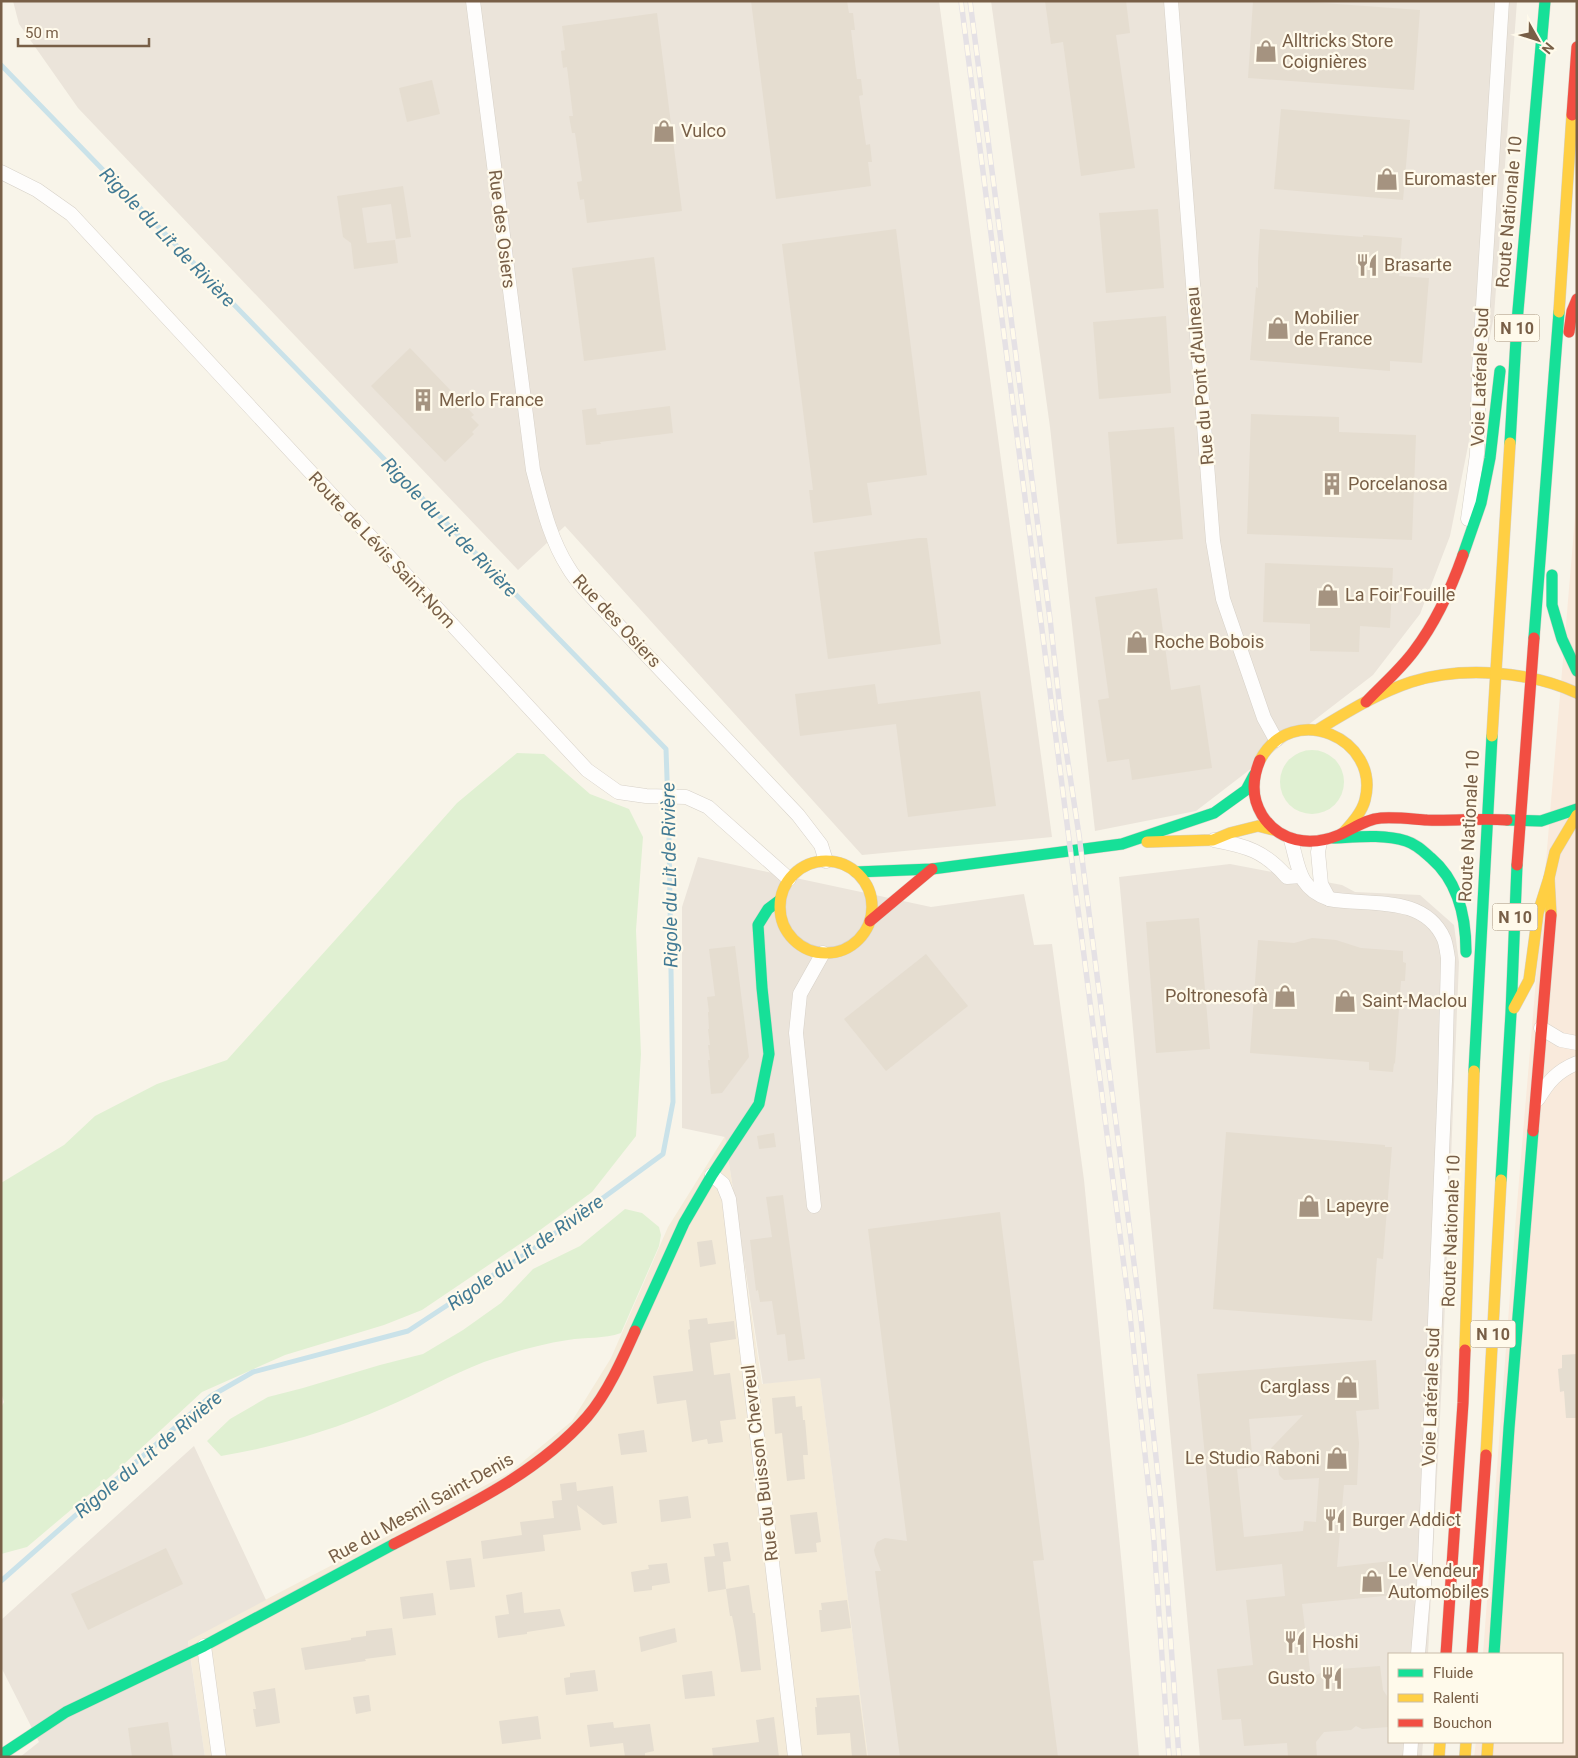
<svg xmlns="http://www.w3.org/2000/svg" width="1578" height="1758" font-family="Roboto,sans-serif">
  <rect width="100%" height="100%" fill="#f8f4e9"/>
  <path fill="#f4ebd9" d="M725 1136 762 1384 820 1377 868 1757H205L188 1640 509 1473 572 1421 611 1358 668 1227Z"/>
  <path fill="#f9eadc" d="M1577 494V1757H1474L1476 1742H1562V1654H1483L1515 1228Z"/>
  <g fill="#ebe4da">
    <path d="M13 1H939L1052 837 862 855 565 526 518 570 78 108 19 24Z"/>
    <path d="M991 1H1517L1494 316 1450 536 1420 614 1373 675 1196 811 1095 831 1050 427Z"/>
    <path d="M698 857 931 907 1024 894 1034 945 1052 944 1084 1180 1123 1577 1139 1757H868L820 1378 763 1384 725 1137 682 1128V907Z"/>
    <path d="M1230 864 1342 885 1355 892 1420 895 1454 925 1459 962 1442 1378 1428 1654H1389V1742H1423L1422 1757H1200L1119 877Z"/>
    <path d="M194 1446 266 1600 188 1641 205 1757H20L39 1742 1 1667V1620Z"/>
  </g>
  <g fill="#e0f0d2">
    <circle cx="1312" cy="782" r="32"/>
    <path d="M517 753 544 754 590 794 629 809 643 837 636 930 641 1054 636 1136 592 1192 536 1233 422 1310 384 1325 285 1355 202 1392 111 1476 27 1547 1 1554V1408L4 1402 1 1392V1183L64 1145 95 1116 157 1084 227 1060 355 918 457 803Z"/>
    <path d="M625 1209 642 1213 659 1227 661 1235 659 1246 621 1333C604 1339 586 1337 568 1340 540 1344 511 1353 484 1362 450 1375 418 1394 384 1408 333 1430 276 1447 221 1456L207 1441 230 1419 268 1397 303 1388 380 1365 423 1354 463 1330 501 1303 533 1269 580 1246Z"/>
  </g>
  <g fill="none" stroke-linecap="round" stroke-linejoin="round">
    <path stroke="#cae2e9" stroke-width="5" d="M1 65 666 749 669 836 673 1102 663 1154 536 1247 408 1331 253 1372 211 1396 1 1581"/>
  </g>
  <g fill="#e5ddd0" fill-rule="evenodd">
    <path d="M751 1H847L849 13H853L855 30H851L857 79H861L863 95 859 96 866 145 870 144 872 162H868L871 186 776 199Z"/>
    <path d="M1045 1H1126L1130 33 1116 35 1135 168 1081 176 1063 42 1051 44Z"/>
    <path d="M1253 1H1296L1420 10 1414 90 1248 78Z"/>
    <path d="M657 13 682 211 587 223 584 199 580 200 577 182 582 181 575 133H572L569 116H573L567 67 563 68 561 51 565 50 562 26Z"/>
    <path d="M432 80 440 114 407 122 399 88Z"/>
    <path d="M1281 109 1410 120 1403 200 1274 189Z"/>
    <path d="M403 186 411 237 396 239 391 204 362 208 367 243 395 240 398 263 354 269 351 243 343 237 337 196Z"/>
    <path d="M1158 209 1164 288 1106 293 1099 213Z"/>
    <path d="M896 229 927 475 867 483 872 515 813 523 809 490H813L782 244Z"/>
    <path d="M1260 229 1363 237V235L1402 238 1399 276 1429 278 1422 363 1390 361V371L1250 360 1256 287 1258 288V261Z"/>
    <path d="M654 257 666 350 584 361 572 268Z"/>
    <path d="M1166 316 1171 393 1099 399 1093 322Z"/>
    <path d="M410 348 474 415 471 417 479 425 472 432 474 434 445 462 371 386Z"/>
    <path d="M670 406 673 433 600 442 601 444 586 445 582 410 596 408 597 415Z"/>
    <path d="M1251 414 1339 417V432L1416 435 1412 540 1247 534Z"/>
    <path d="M1174 427 1183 539 1117 544 1108 432Z"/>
    <path d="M919 538H927L941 644 828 659 814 552Z"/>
    <path d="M1265 563 1393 568 1390 628 1360 626 1359 652 1310 651V624L1263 622Z"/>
    <path d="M1157 588 1171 690 1200 685 1212 768 1132 780 1129 759 1107 762 1098 700 1109 698 1095 597Z"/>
    <path d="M875 684 878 704 980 691 996 806 908 817 896 724 800 736 795 694Z"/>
    <path d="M1199 918 1210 1049 1156 1053 1146 922Z"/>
    <path d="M1312 938 1336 940 1361 948 1403 951V962L1406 963 1405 981H1401L1395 1064 1394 1063 1393 1072 1369 1070V1062L1250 1053 1258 940 1294 943Z"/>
    <path d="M735 946 749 1057 722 1093 711 1094 708 1060H710L708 1045H710L708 1029H709L708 1012H709L707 997 715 996 709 949Z"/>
    <path d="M926 954 968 1006 886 1071 844 1019Z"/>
    <path d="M1226 1132 1385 1145V1147H1392L1383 1259 1377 1258 1372 1321 1213 1309Z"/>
    <path d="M774 1133 776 1147 759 1149 757 1136Z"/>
    <path d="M783 1195 805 1359 788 1361 785 1334 777 1335 772 1301 760 1302 758 1290 756 1291 750 1240 772 1237 766 1197Z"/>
    <path d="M1000 1212 1044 1560 1033 1561 1058 1757H900L875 1571H881L875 1555 874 1550 877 1542 885 1538 907 1541 868 1229Z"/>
    <path d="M712 1240 716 1264 700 1267 697 1242Z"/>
    <path d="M707 1318 708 1324 734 1321 736 1339 710 1343 714 1375 730 1373 736 1419 720 1421 723 1442 708 1444 707 1439 692 1442 686 1400 657 1404 653 1376 693 1371 688 1330 690 1329 689 1320Z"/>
    <path d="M1577 1354V1418H1566L1564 1391 1560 1392 1558 1369 1562 1368V1355Z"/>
    <path d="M1376 1360 1379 1409 1356 1411 1359 1443 1357 1485H1344L1337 1567 1391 1561 1394 1595 1302 1604 1311 1678 1326 1670 1380 1666 1383 1690 1387 1696 1389 1727 1362 1729 1356 1726 1351 1730 1324 1732 1316 1742 1317 1757H1288L1287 1743 1244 1746 1241 1719 1222 1720 1217 1669 1253 1665 1246 1600 1285 1596 1282 1564 1216 1571 1197 1374ZM1303 1415 1253 1467 1249 1419ZM1278 1464 1279 1475 1284 1480 1319 1478 1316 1522 1304 1521 1303 1531 1244 1537 1237 1469Z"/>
    <path d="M795 1396 796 1407 802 1406 803 1420H805L808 1455H803L805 1479 787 1481 782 1433 775 1434 772 1398Z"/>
    <path d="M644 1430 647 1452 621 1455 618 1434Z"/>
    <path d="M576 1482 577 1491 613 1486 617 1523 603 1525 577 1505 581 1530 543 1535 545 1551 483 1559 481 1541 522 1535 520 1522 554 1518 552 1501 562 1500 560 1484Z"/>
    <path d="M688 1496 691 1518 661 1522 659 1500Z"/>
    <path d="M817 1512 821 1542 816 1543 817 1552 795 1554 790 1515Z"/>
    <path d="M728 1542 731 1561 723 1562 726 1589 749 1585 753 1613H755L761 1670 741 1672 735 1631 732 1616H730L726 1589 708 1592 704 1557 715 1556 713 1544Z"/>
    <path d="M166 1548 183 1584 88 1630 71 1594Z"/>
    <path d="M471 1558 475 1587 450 1590 446 1561Z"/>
    <path d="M667 1563 670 1583 652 1586V1590L634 1592 631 1572 649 1569 648 1565Z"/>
    <path d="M522 1592 524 1613 560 1609 565 1626 527 1632V1634L498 1638 495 1616 509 1614 506 1595Z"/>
    <path d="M433 1593 436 1615 403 1619 400 1597Z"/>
    <path d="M847 1600 851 1628 821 1632 819 1610H822L821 1603Z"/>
    <path d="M392 1628 396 1655 365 1659 366 1661 305 1670 301 1648 351 1640V1638L366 1636V1631Z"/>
    <path d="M675 1628 677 1642 641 1652 639 1637Z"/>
    <path d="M595 1670 598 1691 566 1695 564 1678 570 1677V1673Z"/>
    <path d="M712 1671 715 1696 685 1699 682 1675Z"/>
    <path d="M275 1688 280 1723 256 1727 253 1709H256L253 1692Z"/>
    <path d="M369 1695 371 1711 356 1714 353 1697Z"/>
    <path d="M859 1695 862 1718 867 1757H852L850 1733 817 1735 815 1707H817L816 1698Z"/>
    <path d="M538 1716 541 1739 502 1744 499 1721Z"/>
    <path d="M774 1717 779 1757H713L712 1748 759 1742 756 1720Z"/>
    <path d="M168 1722 173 1757H132L128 1728Z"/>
    <path d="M613 1722 614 1728 650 1724 654 1751 645 1753V1757H625L623 1743 590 1747 587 1725Z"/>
  </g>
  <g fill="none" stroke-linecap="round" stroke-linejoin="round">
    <defs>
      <g id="street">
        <path d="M473 1 533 470C542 503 549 537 568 567 573 576 580 584 587 592L798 815 821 845 826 861"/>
        <path d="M1171 1 1213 541 1223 599 1264 718 1276 740"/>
        <path d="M1 172 37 190 71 214 587 770 618 792 646 796 686 797 708 807 789 879"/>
        <path d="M1468 519 1477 454 1479 370 1502 1"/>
        <path d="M1214 840C1247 846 1264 851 1287 877L1301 876"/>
        <path d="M1291 840C1299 868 1298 888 1329 899 1368 906 1424 894 1444 939 1446 944 1447 952 1448 958L1445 1081 1424 1585 1418 1654"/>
        <path d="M1320 842 1318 852 1321 884 1329 899"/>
        <path d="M1541 1028 1561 1040 1577 1043"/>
        <path d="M1538 1099C1548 1082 1557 1071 1577 1063"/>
        <path d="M712 1175 723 1184 729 1199 795 1757"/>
        <path d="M814 1206 796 1033 800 994 823 953"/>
        <path d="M204 1646 219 1757"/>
        <path d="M1410 1757 1411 1742"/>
      </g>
      <g id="fast">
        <path d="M1510 443 1517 322 1545 1"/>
        <path d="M1463 555 1481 503 1490 458 1500 371"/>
        <path d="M1552 575V605L1562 639 1577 671"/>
        <path d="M1534 638 1559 312"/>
        <path d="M1507 820 1541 821 1577 809"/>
        <path d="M1333 838C1357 837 1383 834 1406 841 1416 844 1423 851 1431 858 1459 882 1466 917 1466 952"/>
        <path d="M856 872 932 869 1122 844 1214 813 1246 790 1254 775"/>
        <path d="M1474 1071 1492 736"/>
        <path d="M1501 1180 1511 1013 1517 865"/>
        <path d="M635 1331 684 1223 712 1175 759 1104 769 1054 762 988 758 925 768 909 780 900"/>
        <path d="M1494 1654 1509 1428 1533 1131"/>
        <path d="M1 1755 66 1712 204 1646 394 1544"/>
      </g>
      <g id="slow">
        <path d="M1559 312 1572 115"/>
        <path d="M1319 729C1349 711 1378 693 1411 682 1462 666 1529 671 1577 693"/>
        <path d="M1492 736 1510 443"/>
        <path d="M1260 760C1292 700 1381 738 1365 800 1362 812 1352 823 1344 832"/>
        <path d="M1147 842 1213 840 1230 833 1258 826 1274 830"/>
        <circle cx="826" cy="907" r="46"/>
        <path d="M1551 915 1549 878 1555 852 1577 815"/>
        <path d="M1514 1008 1529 980 1538 913 1549 878"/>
        <path d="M1465 1350 1474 1071"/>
        <path d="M1486 1455 1501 1180"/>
        <path d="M1439 1757 1440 1742"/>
        <path d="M1465 1757 1466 1742"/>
        <path d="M1487 1757 1488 1742"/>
      </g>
      <g id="jam">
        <path d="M1572 115 1577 47"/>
        <path d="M1569 332 1572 311 1577 299"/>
        <path d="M1366 702C1382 685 1400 670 1414 651 1436 622 1451 589 1463 555"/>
        <path d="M1260 760C1252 779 1251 797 1262 815 1279 842 1310 847 1339 835 1353 829 1366 819 1381 818 1397 817 1412 819 1427 820 1454 821 1481 818 1507 820"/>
        <path d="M1517 865 1534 638"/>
        <path d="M870 921 932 869"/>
        <path d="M1533 1131 1551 915"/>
        <path d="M394 1544C461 1509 536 1475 587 1417 607 1394 623 1358 635 1331"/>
        <path d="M1446 1654 1463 1403 1465 1350"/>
        <path d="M1472 1654 1486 1455"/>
      </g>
    </defs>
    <use href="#street" stroke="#d7d1c8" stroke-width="15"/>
    <use href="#fast" stroke="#d7d1c7" stroke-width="12"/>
    <use href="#slow" stroke="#d7d1c7" stroke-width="12"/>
    <use href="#jam" stroke="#d7d1c7" stroke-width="12"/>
    <use href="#street" stroke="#fefdfc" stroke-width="14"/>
    <use href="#fast" stroke="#16e098" stroke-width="11"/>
    <use href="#slow" stroke="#ffcf43" stroke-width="11"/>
    <use href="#jam" stroke="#f24e42" stroke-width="11"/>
    <defs>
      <g id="rail">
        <path d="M961 1 1128 1297 1153 1528 1169 1757"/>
        <path d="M970 1 1050 619 1061 717 1079 835 1139 1302 1161 1503 1179 1757"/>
      </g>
    </defs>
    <use href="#rail" stroke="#e5e1e5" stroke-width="5.5"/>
    <use href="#rail" stroke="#fffaeb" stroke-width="4" stroke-dasharray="11" stroke-linecap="butt"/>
  </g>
  <defs>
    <symbol id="shop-bare" viewBox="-9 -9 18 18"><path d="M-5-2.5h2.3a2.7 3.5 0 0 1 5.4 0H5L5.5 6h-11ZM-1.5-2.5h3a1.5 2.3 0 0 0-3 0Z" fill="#a59380" stroke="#fffaeb" stroke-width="2.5" paint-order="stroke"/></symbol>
    <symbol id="restaurant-bare" viewBox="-9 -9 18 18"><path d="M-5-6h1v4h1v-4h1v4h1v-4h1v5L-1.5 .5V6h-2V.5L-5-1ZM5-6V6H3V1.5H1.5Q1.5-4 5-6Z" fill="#a59380" stroke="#fffaeb" stroke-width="2.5" paint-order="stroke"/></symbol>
    <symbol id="building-bare" viewBox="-9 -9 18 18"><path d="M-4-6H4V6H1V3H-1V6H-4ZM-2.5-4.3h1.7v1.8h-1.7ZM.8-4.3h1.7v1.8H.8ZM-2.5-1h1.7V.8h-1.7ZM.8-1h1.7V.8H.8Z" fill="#a59380" stroke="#fffaeb" stroke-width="2.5" paint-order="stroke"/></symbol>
  </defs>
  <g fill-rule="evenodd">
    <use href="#shop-bare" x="1250" y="35" width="32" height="32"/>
    <use href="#shop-bare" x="648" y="115" width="32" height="32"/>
    <use href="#shop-bare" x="1371" y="163" width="32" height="32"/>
    <use href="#restaurant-bare" x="1351" y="249" width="32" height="32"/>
    <use href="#shop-bare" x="1262" y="312" width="32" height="32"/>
    <use href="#building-bare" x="407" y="384" width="32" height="32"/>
    <use href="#building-bare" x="1316" y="468" width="32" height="32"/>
    <use href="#shop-bare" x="1312" y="579" width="32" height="32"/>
    <use href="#shop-bare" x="1121" y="626" width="32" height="32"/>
    <use href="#shop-bare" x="1269" y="980" width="32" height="32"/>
    <use href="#shop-bare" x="1329" y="985" width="32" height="32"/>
    <use href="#shop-bare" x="1293" y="1190" width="32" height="32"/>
    <use href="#shop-bare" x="1331" y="1371" width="32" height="32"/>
    <use href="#shop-bare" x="1321" y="1442" width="32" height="32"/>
    <use href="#restaurant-bare" x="1319" y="1504" width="32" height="32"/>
    <use href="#shop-bare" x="1356" y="1565" width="32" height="32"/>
    <use href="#restaurant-bare" x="1279" y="1626" width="32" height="32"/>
    <use href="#restaurant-bare" x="1316" y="1662" width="32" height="32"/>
  </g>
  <g text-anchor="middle" stroke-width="4.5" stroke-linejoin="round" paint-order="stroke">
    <g fill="#fffaeb" stroke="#a08e78" stroke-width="1">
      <rect x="1494.5" y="314.5" width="45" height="27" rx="4"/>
      <rect x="1492.5" y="903.5" width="45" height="27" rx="4"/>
      <rect x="1470.5" y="1320.5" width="45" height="27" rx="4"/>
    </g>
    <g font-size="16" font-weight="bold" fill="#785f47">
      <text x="1517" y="334">N 10</text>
      <text x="1515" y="923">N 10</text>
      <text x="1493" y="1340">N 10</text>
    </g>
    <g font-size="18" fill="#785f47" stroke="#fffaeb" text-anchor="start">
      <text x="1282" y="47">Alltricks Store<tspan x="1282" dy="21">Coignières</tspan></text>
      <text x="681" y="137">Vulco</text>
      <text x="1404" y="185">Euromaster</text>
      <text x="1384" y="271">Brasarte</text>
      <text x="1294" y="324">Mobilier<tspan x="1294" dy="21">de France</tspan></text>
      <text x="439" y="406">Merlo France</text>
      <text x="1348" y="490">Porcelanosa</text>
      <text x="1345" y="601">La Foir'Fouille</text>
      <text x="1154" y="648">Roche Bobois</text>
      <text x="1268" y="1002" text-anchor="end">Poltronesofà</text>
      <text x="1362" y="1007">Saint-Maclou</text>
      <text x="1326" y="1212">Lapeyre</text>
      <text x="1330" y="1393" text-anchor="end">Carglass</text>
      <text x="1320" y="1464" text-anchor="end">Le Studio Raboni</text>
      <text x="1352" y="1526">Burger Addict</text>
      <text x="1388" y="1577">Le Vendeur<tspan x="1388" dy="21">Automobiles</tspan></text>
      <text x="1312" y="1648">Hoshi</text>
      <text x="1315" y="1684" text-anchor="end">Gusto</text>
    </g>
    <g font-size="18" fill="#785f47" stroke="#fffaeb">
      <text transform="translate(1509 212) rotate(-85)" y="6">Route Nationale 10</text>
      <text transform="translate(502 229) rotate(83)" y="6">Rue des Osiers</text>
      <text transform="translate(1200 376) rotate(-95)" y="6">Rue du Pont d'Aulneau</text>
      <text transform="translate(1480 377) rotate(-88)" y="6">Voie Latérale Sud</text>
      <text transform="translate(382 550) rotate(47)" y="6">Route de Lévis Saint-Nom</text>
      <text transform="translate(617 621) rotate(47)" y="6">Rue des Osiers</text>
      <text transform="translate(1469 826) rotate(-87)" y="6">Route Nationale 10</text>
      <text transform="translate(1451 1231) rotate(-88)" y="6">Route Nationale 10</text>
      <text transform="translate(1431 1397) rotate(-88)" y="6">Voie Latérale Sud</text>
      <text transform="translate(760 1463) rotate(-97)" y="6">Rue du Buisson Chevreul</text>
      <text transform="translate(421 1508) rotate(-29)" y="6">Rue du Mesnil Saint-Denis</text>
    </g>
    <g font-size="19" font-style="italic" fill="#427a94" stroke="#fffaeb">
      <text transform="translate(168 237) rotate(46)" y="7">Rigole du Lit de Rivière</text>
      <text transform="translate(450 527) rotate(46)" y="7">Rigole du Lit de Rivière</text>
      <text transform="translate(669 875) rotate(-91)" y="7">Rigole du Lit de Rivière</text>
      <text transform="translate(525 1252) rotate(-35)" y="7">Rigole du Lit de Rivière</text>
      <text transform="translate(148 1454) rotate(-40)" y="7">Rigole du Lit de Rivière</text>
    </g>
  </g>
  <rect width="1578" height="1758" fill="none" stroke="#785f47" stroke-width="5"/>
  <rect x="1388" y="1653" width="175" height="90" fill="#fffaeb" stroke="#c9bca9"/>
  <rect x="1398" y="1669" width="25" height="8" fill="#16e098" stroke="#c9bca9"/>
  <text x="1433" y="1678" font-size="15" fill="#785f47">Fluide</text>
  <rect x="1398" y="1694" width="25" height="8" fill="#ffcf43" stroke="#c9bca9"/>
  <text x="1433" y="1703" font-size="15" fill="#785f47">Ralenti</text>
  <rect x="1398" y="1719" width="25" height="8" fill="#f24e42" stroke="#c9bca9"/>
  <text x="1433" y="1728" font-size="15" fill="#785f47">Bouchon</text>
  <g transform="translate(1538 40) rotate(129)" stroke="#fffaeb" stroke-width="4" paint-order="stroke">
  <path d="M0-4L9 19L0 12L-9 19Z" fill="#785f47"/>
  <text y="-8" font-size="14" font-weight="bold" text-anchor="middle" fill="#785f47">N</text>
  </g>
  <path d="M18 38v8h131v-8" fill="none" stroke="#785f47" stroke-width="2.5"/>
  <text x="25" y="38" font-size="15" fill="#785f47" stroke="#fffaeb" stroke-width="4" paint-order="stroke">50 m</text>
</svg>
